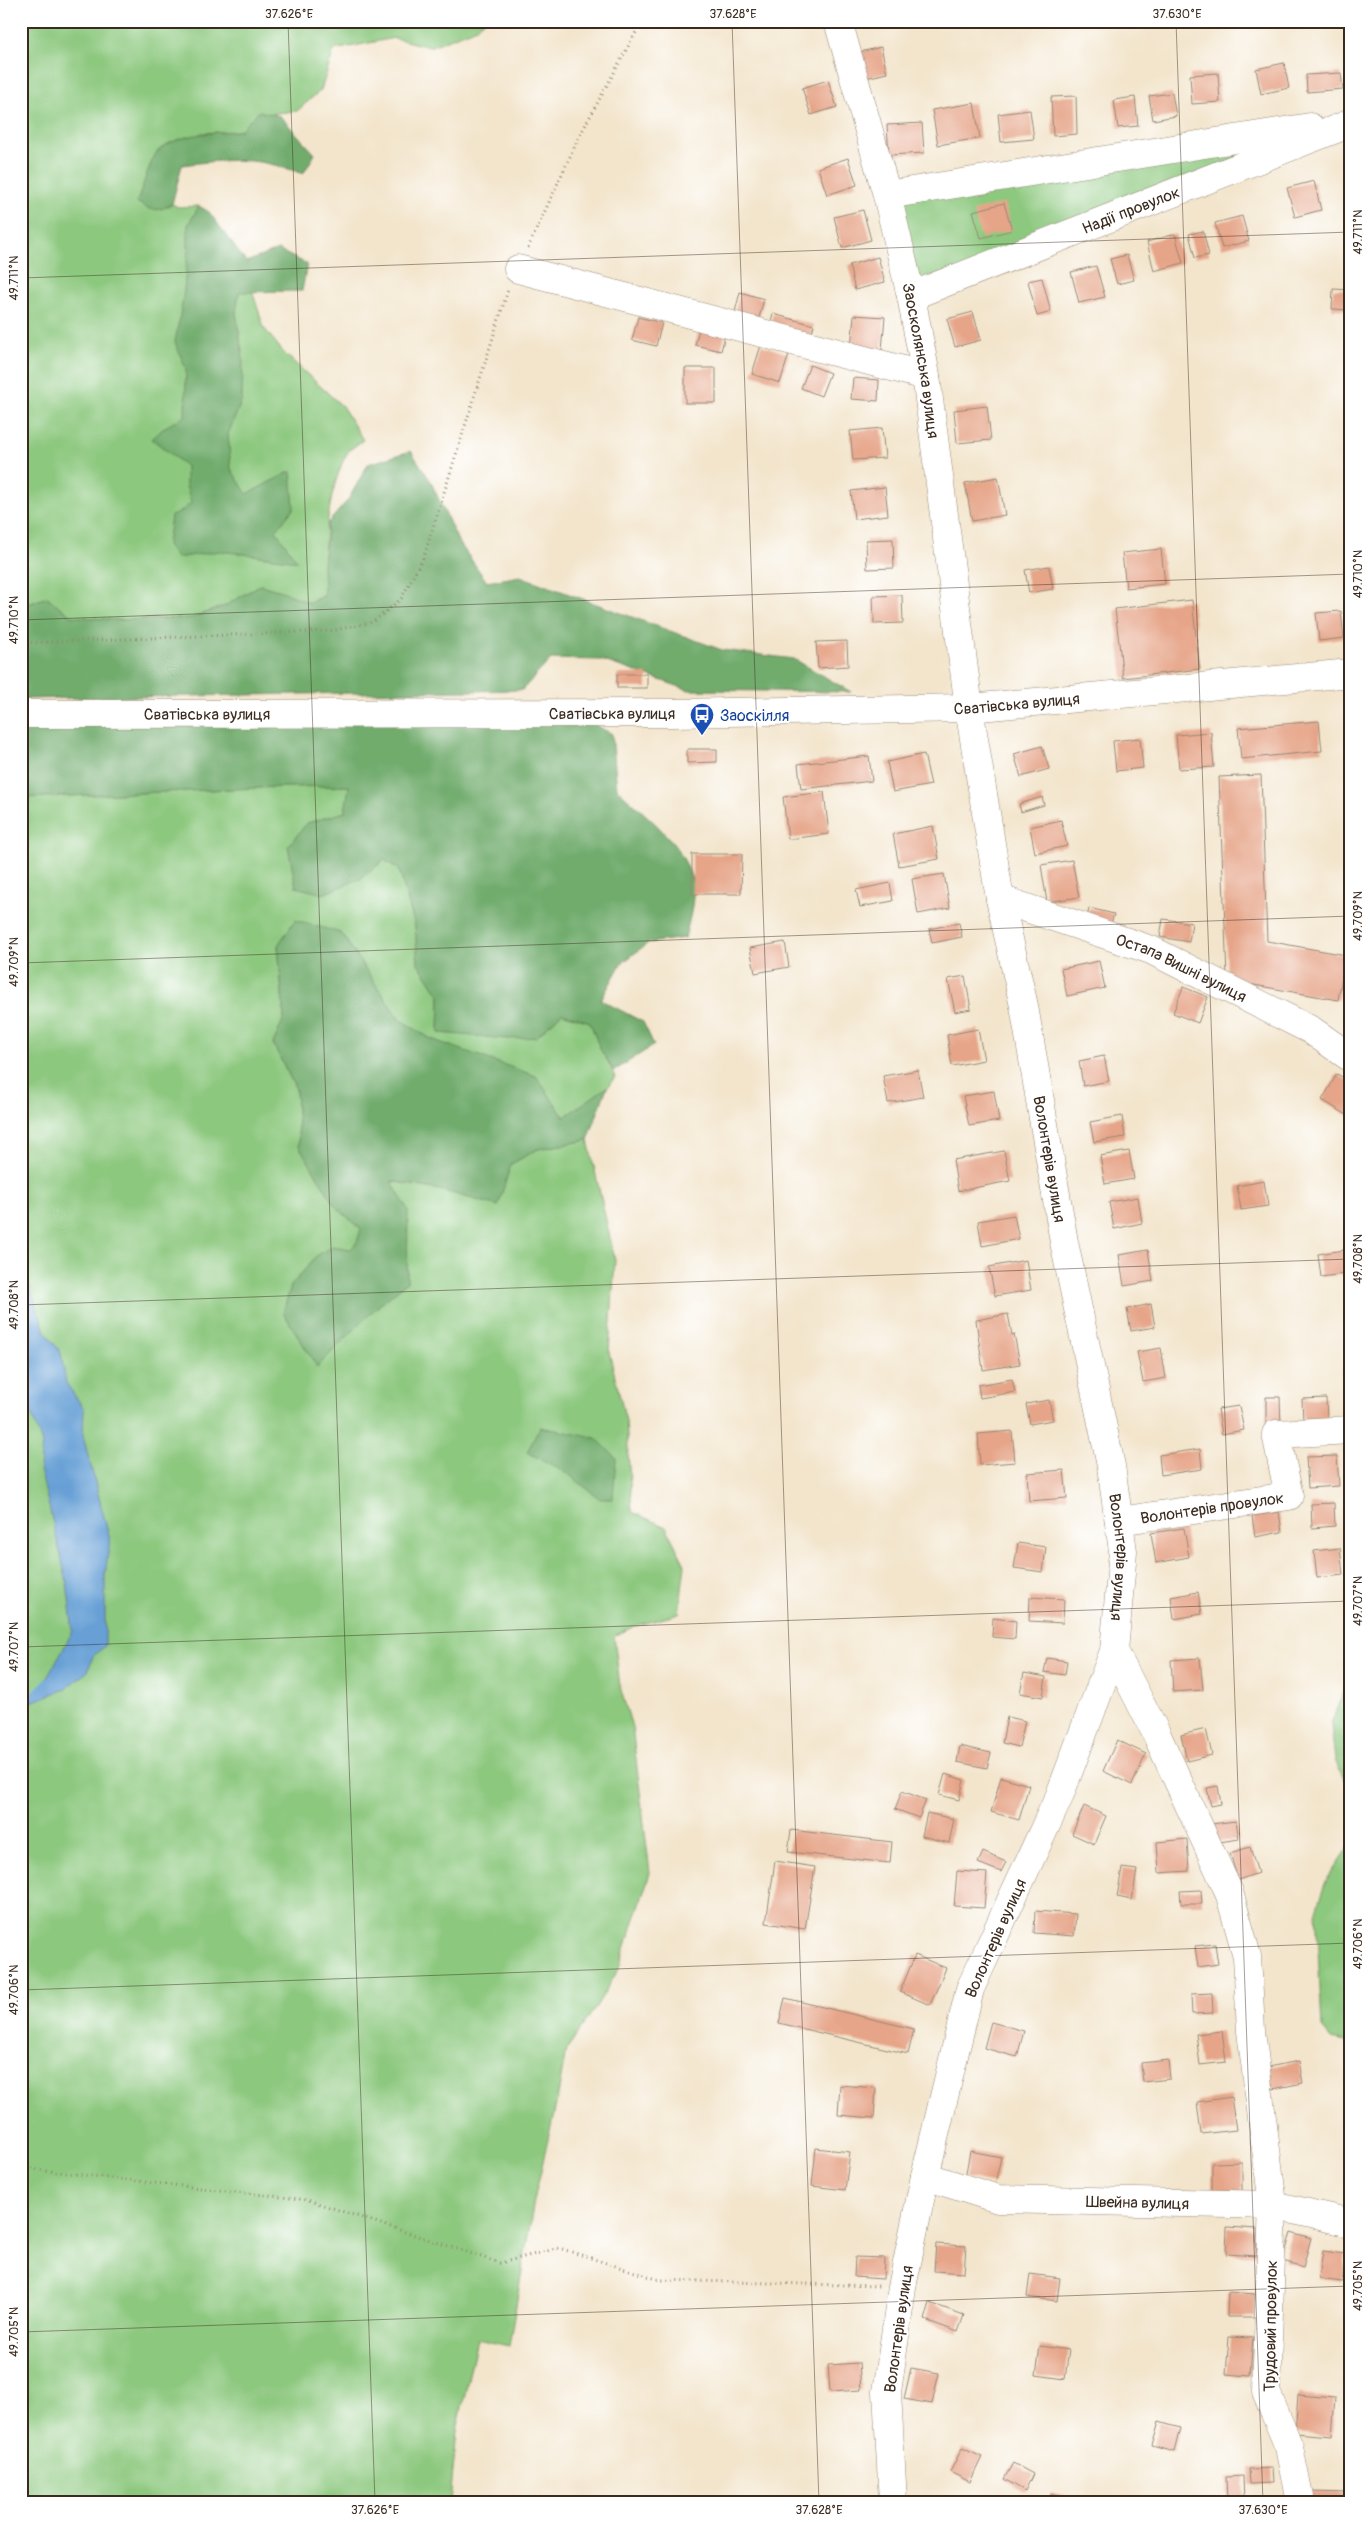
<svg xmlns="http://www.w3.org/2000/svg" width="1372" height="2523" font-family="Pangolin,sans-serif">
  <rect width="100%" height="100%" fill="#fff"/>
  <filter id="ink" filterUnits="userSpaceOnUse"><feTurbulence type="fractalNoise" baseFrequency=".02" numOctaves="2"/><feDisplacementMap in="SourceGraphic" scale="10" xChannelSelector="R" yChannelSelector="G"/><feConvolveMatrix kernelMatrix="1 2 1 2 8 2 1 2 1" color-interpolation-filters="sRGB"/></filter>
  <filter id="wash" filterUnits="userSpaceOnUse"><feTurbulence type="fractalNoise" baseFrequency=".0096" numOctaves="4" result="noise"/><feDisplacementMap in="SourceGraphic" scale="20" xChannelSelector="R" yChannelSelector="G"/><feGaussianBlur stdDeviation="1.12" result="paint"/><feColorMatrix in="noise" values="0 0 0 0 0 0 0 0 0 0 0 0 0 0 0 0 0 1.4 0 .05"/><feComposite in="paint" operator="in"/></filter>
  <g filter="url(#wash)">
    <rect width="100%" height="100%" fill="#f3e5cc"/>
    <g fill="#8cc87e" stroke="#64794e">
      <path d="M21 21H485L475 29 429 47 394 38 334 50 321 90 297 111 255 115 239 131 201 133 150 166 172 204 178 207 199 206 251 287 264 328 284 353 342 406 363 440C358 444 349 449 346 455 327 492 322 556 324 596L301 605 260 585 225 606 191 618 117 620 71 616 47 597 21 607Z"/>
      <path d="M1351 120 911 296 887 195Z"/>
      <path d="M349 786 360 879 384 860 399 869 415 926 418 962 440 996 439 1033 536 1037 562 1013 590 1022 615 1077 595 1104 570 1121 550 1104 485 1059 431 1039 399 1019 341 933 278 945 284 1018 273 1044 296 1089 299 1146 390 1181 440 1190 511 1164 538 1149 588 1140 615 1260 609 1352 626 1421 632 1512 666 1527 685 1565 679 1614 635 1626 614 1636 620 1687 632 1727 650 1873 618 1970 594 2010 566 2050 557 2100 534 2201 509 2346 477 2339 457 2430 450 2502H21V798L279 787Z"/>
      <path d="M1351 1671V1794L1335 1760 1331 1724Z"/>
      <path d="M1351 1844V2043L1331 2039 1322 2028 1316 1910 1326 1881Z"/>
    </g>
    <g fill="#71ac6d" stroke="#566b46">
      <path d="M259 111 280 116 315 154 303 174C256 156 230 159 182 165L172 204C157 212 151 212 137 202 143 187 147 170 155 155 169 134 216 132 239 131Z"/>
      <path d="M199 206 209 212 246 262 278 250 307 264 302 291 239 292 236 313 243 358 242 400 228 434 231 469 247 494 291 471 294 508 276 531 297 561 220 551 177 558 167 545 171 516 179 513 191 503 186 485V466L152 439 165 427 185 416 186 369 175 342 183 299 188 250V225Z"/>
      <path d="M411 451 430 480 458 541 487 582 520 576 722 650 794 659 851 692 689 690 601 660 551 659 522 690 21 699V607L47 597 71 616 117 620 191 618 225 606 260 585 282 591 309 603 324 596 323 564 328 523 348 500 368 464Z"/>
      <path d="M582 718 612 734 617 789C644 814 680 840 691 877 697 896 689 920 685 938L648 943 621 964 601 1000 643 1022 654 1045 614 1071 600 1049 590 1022 562 1013 536 1037 508 1039 439 1033 440 996 418 963 415 926 399 869 384 860 360 879 323 894 296 887 288 846 307 823 345 812 349 786 279 787 21 798V721Z"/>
      <path d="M295 920 341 933 399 1019 431 1039 536 1076 564 1117 607 1087 588 1140 538 1149 511 1164 498 1206 440 1190 391 1181 408 1210 407 1282 376 1308 317 1367 283 1312 291 1286 318 1254 333 1246 351 1249 357 1242 361 1229 336 1207 299 1146 296 1089 273 1044 284 1018 278 945Z"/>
      <path d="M540 1427 596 1438 616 1458 613 1499H600L566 1472 527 1452Z"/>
    </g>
    <path fill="#68a0d6" stroke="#52657a" d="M21 1283 29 1285 45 1331 61 1353 66 1383 84 1409 83 1436 110 1540 105 1575V1646L93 1656 88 1671 66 1689 23 1705 42 1687 73 1631 67 1582 40 1469 42 1443 21 1387Z"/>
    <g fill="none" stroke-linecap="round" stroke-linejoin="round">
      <path stroke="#68a0d6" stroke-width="6" d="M21 1707 48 1681"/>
    </g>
    <g id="blocks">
      <g fill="#e6a488">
        <path d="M881 47 887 73 866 78 860 52Z"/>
        <path d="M1284 63 1289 88 1261 94 1256 69Z"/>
        <path d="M1218 73 1220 102 1192 104 1190 75Z"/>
        <path d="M1341 73 1343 89 1307 92 1306 75Z"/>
        <path d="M828 80 837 107 811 115 802 88Z"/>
        <path d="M1172 93 1176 116 1153 120 1149 96Z"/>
        <path d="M1076 96 1077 134 1053 136 1051 97Z"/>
        <path d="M1135 97 1138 126 1118 128 1114 100Z"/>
        <path d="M974 103 980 138 938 145 932 110Z"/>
        <path d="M1030 110 1034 139 1001 142 998 114Z"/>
        <path d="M922 123 924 153 889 155 887 125Z"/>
        <path d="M848 158 857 185 827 195 818 168Z"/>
        <path d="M1314 181 1321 210 1295 217 1287 188Z"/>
        <path d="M1004 203 1012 230 981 238 973 211Z"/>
        <path d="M863 210 871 240 842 248 834 217Z"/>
        <path d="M1242 216 1249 241 1222 248 1215 223Z"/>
        <path d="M1203 231 1209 255 1195 258 1189 234Z"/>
        <path d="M1175 234 1183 263 1154 271 1147 242Z"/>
        <path d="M1127 255 1134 280 1117 284 1110 259Z"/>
        <path d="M878 257 885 282 855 290 849 265Z"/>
        <path d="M1096 266 1105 297 1079 303 1071 272Z"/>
        <path d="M1042 278 1051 312 1037 316 1028 281Z"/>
        <path d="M1333 289 1351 290V310L1332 309Z"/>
        <path d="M740 292 764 299 758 322 734 316Z"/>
        <path d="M973 312 981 340 955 347 947 319Z"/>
        <path d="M773 314 814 325 809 342 768 331Z"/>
        <path d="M854 315 885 317 882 350 851 348Z"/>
        <path d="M638 317 662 323 656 346 632 340Z"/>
        <path d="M699 329 725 335 721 351 695 345Z"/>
        <path d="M761 345 789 354 780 383 752 374Z"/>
        <path d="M810 365 830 373 821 396 801 388Z"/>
        <rect x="685" y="368" width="31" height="35"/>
        <path d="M853 378 879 380 878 401 851 399Z"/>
        <path d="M987 406 991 440 957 443 954 410Z"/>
        <path d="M882 428 885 458 853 460 850 431Z"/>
        <path d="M998 477 1005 515 972 521 965 483Z"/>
        <path d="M885 487 888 515 854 519 851 491Z"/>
        <path d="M893 539 894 568 867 569 866 540Z"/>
        <path d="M1161 549 1165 584 1126 588 1122 553Z"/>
        <path d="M1049 566 1053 589 1029 593 1025 570Z"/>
        <path d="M902 595 903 623 874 624 873 596Z"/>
        <path d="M1192 600 1200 669 1123 678 1115 609Z"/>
        <path d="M1341 611 1344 638 1319 641 1316 613Z"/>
        <path d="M847 641 848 666 818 668 816 642Z"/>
        <rect x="617" y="674" width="30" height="14"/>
        <path d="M1319 721 1322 751 1241 759 1238 728Z"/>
        <path d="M1211 732 1214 767 1179 769 1176 735Z"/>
        <path d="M1140 738 1143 768 1116 771 1113 741Z"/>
        <path d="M1042 746 1049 769 1021 777 1014 754Z"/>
        <path d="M687 749H717V762L687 763Z"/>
        <path d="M924 754 931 785 893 792 887 762Z"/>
        <path d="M869 756 872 781 801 789 798 764Z"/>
        <path d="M1261 775 1267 941 1346 955 1338 1000 1243 983 1227 977 1219 777Z"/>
        <path d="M824 792 829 834 788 839 783 797Z"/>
        <path d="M1042 797 1044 805 1021 812 1019 804Z"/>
        <path d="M1061 820 1067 846 1035 853 1030 827Z"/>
        <path d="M933 826 939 859 899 866 893 834Z"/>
        <path d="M692 854H742L741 894H692Z"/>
        <path d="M1072 860 1079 897 1047 902 1041 865Z"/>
        <path d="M944 874 950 908 918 914 912 879Z"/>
        <path d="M890 883 893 901 860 907 856 890Z"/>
        <path d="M1089 908 1114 914 1111 924 1087 918Z"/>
        <path d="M1163 919 1192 923 1189 942 1160 937Z"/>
        <path d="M959 923 962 937 932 943 929 929Z"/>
        <path d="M785 942 789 967 755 973 750 948Z"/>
        <path d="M1099 961 1105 988 1067 996 1061 969Z"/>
        <path d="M965 976 971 1009 955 1012 948 979Z"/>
        <path d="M1183 987 1208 997 1198 1023 1173 1013Z"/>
        <path d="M978 1029 984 1060 952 1066 947 1035Z"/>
        <path d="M1104 1056 1109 1081 1083 1086 1079 1061Z"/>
        <path d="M918 1070 923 1097 888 1103 883 1076Z"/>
        <path d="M1337 1074 1351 1082V1108L1347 1115 1322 1100Z"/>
        <path d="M994 1091 999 1121 969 1126 963 1096Z"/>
        <path d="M1122 1116 1125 1137 1094 1142 1090 1122Z"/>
        <path d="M1004 1151 1010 1181 958 1191 953 1160Z"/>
        <path d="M1129 1151 1134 1179 1105 1184 1100 1156Z"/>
        <path d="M1264 1181 1268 1206 1241 1210 1237 1186Z"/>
        <path d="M1138 1197 1142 1223 1114 1229 1109 1202Z"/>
        <path d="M1014 1215 1019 1239 982 1246 978 1221Z"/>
        <path d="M1351 1249V1273L1321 1277 1318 1254Z"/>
        <path d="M1148 1250 1153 1281 1124 1286 1119 1255Z"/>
        <path d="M1026 1260 1031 1290 995 1296 989 1267Z"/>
        <path d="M1151 1304 1155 1327 1131 1331 1127 1309Z"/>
        <path d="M1008 1314 1012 1335 1014 1334 1020 1364 983 1370 976 1320Z"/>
        <path d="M1161 1348 1166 1378 1143 1382 1137 1352Z"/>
        <path d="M1343 1375H1351V1421H1346Z"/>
        <path d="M1012 1379 1015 1392 980 1398 978 1385Z"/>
        <path d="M1266 1397H1280L1281 1429H1266Z"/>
        <path d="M1326 1398 1327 1420 1303 1421 1302 1399Z"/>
        <path d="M1049 1400 1053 1420 1030 1424 1026 1404Z"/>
        <path d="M1239 1406 1244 1430 1222 1434 1218 1409Z"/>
        <path d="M1012 1431 1015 1462 980 1465 978 1434Z"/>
        <path d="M1200 1449 1202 1469 1161 1475 1159 1455Z"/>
        <path d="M1337 1456 1339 1486 1308 1488 1306 1457Z"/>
        <path d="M1064 1470 1067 1498 1029 1501 1027 1473Z"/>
        <path d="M1334 1503 1335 1526 1312 1528 1311 1504Z"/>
        <path d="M1279 1512 1282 1532 1255 1537 1252 1516Z"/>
        <path d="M1184 1528 1189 1557 1156 1563 1151 1533Z"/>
        <path d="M1018 1543 1046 1547 1043 1572 1014 1568Z"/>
        <path d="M1340 1548 1343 1575 1317 1578 1314 1551Z"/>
        <path d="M1198 1592 1202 1614 1174 1619 1171 1597Z"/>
        <path d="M1030 1597 1064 1599 1063 1623 1029 1621Z"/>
        <path d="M993 1618 1016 1621 1015 1639 992 1637Z"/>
        <path d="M1047 1658 1067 1661 1065 1675 1044 1672Z"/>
        <path d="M1200 1658 1203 1690 1173 1692 1171 1660Z"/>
        <path d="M1024 1673 1046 1677 1043 1697 1020 1693Z"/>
        <path d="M1007 1717 1025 1721 1019 1747 1002 1743Z"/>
        <path d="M1206 1729 1212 1755 1187 1761 1181 1735Z"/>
        <path d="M1117 1740 1146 1754 1132 1785 1103 1771Z"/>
        <path d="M960 1746 991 1753 987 1768 957 1762Z"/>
        <path d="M945 1774 964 1780 959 1800 939 1795Z"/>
        <path d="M1001 1777 1029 1785 1019 1820 991 1812Z"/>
        <path d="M1218 1786 1221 1804 1211 1806 1207 1788Z"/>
        <path d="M902 1791 926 1800 919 1818 895 1809Z"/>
        <path d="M1084 1806 1106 1816 1094 1844 1072 1834Z"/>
        <path d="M927 1813 954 1819 949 1843 922 1836Z"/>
        <path d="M1236 1821 1239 1839 1213 1843 1211 1824Z"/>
        <path d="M791 1830 892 1842 890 1863 788 1852Z"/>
        <path d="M1187 1839 1189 1871 1159 1873 1157 1842Z"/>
        <path d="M1250 1847 1258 1873 1238 1880 1230 1853Z"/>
        <path d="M983 1852 1006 1862 1001 1872 978 1863Z"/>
        <path d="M775 1861 815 1867 805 1929 766 1923Z"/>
        <path d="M1122 1868 1137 1870 1132 1900 1117 1897Z"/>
        <path d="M957 1871 987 1873 984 1908 954 1906Z"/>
        <path d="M1201 1890 1202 1904H1181L1180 1891Z"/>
        <path d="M1035 1911 1076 1914 1074 1936 1034 1933Z"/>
        <path d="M1215 1944 1218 1964 1198 1967 1195 1946Z"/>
        <path d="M915 1955 946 1968 930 2005 900 1992Z"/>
        <path d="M1212 1993 1213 2013 1192 2014 1191 1994Z"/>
        <path d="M785 1998 914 2029 908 2054 779 2023Z"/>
        <path d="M991 2022 1024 2031 1017 2057 984 2048Z"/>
        <path d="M1222 2031 1226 2062 1200 2065 1196 2034Z"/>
        <path d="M1168 2060 1170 2079 1143 2082 1141 2063Z"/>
        <path d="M1299 2061 1303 2083 1273 2089 1268 2067Z"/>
        <path d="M840 2085 876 2088 874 2118 838 2115Z"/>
        <path d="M1231 2097 1236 2130 1201 2134 1197 2102Z"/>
        <path d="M816 2148 850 2152 845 2190 812 2186Z"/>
        <path d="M970 2151 1001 2157 995 2184 965 2178Z"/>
        <path d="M1242 2162V2196L1212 2197V2163Z"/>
        <path d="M1227 2227 1257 2229 1256 2256 1226 2254Z"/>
        <path d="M1291 2232 1311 2238 1303 2267 1283 2261Z"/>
        <path d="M936 2244 966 2246 964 2273 934 2271Z"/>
        <path d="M1323 2251 1346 2254 1342 2282 1319 2279Z"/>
        <path d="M855 2257 884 2258 883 2279 854 2277Z"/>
        <path d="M1030 2274 1060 2278 1057 2301 1027 2297Z"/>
        <path d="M1228 2292 1255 2294V2317H1227Z"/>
        <path d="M930 2303 964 2315 958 2332 925 2320Z"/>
        <path d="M1229 2337 1253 2338 1250 2376 1226 2374Z"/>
        <path d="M1040 2346 1069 2350 1065 2379 1036 2375Z"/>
        <path d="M859 2363 861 2390 830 2392 828 2365Z"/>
        <path d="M911 2368 939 2373 932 2404 904 2399Z"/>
        <path d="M1298 2395 1335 2398 1332 2436 1295 2433Z"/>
        <path d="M1159 2422 1180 2428 1174 2452 1152 2446Z"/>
        <path d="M962 2448 982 2457 970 2482 950 2472Z"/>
        <path d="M1013 2463 1033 2474 1025 2491 1004 2479Z"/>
        <path d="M1272 2468 1273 2483 1250 2484 1249 2469Z"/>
        <path d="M1243 2476 1244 2502H1227L1226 2477Z"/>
        <path d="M1310 2492 1351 2493V2502H1310Z"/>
        <path d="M1051 2493 1082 2501 1081 2502H1049Z"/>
      </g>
    </g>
  </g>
  <g filter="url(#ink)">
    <use href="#blocks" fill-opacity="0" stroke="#978875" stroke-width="1"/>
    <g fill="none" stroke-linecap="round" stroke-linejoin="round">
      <defs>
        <g id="minor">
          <path id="s1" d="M838 21 887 195 911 296 926 376 969 708 1000 899 1024 1006 1064 1242 1111 1466 1123 1551 1114 1651 1059 1797 970 1989 925 2176 902 2287 887 2392 893 2502"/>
          <path d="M887 195 1310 127"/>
          <path d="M518 269 926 376"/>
          <path id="s2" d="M911 296 1351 123"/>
          <path id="s3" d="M1000 899 1151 950 1311 1030 1351 1058"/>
          <path id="s4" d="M1119 1521 1289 1496 1276 1434 1351 1430"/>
          <path d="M1114 1651 1156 1733 1229 1892 1247 1956 1251 2031 1273 2205 1266 2392 1289 2447 1300 2502"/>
          <path id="s5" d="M925 2176 998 2199 1273 2205 1351 2223"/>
        </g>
        <g id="major">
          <path id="s6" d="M21 714 674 713 969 708 1351 673"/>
        </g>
      </defs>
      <use href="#minor" stroke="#978875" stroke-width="29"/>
      <use href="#major" stroke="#978875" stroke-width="29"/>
      <g stroke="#978875" stroke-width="3" stroke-dasharray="1 4" stroke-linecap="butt">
        <path d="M528 248 579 137 642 21"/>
        <path d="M21 643 330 631 373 622 401 599 424 556 508 290"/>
        <path d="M21 2168 308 2200 500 2263 559 2248 660 2280 880 2286"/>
      </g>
      <use href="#minor" stroke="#fff" stroke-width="28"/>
      <use href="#major" stroke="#fff" stroke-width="28"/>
    </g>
  </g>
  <path fill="none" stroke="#3b2a1e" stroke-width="1" stroke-opacity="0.45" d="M288 21 375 2502M732 21 819 2502M1176 21 1263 2502M21 278 1351 232M21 620 1351 574M21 963 1351 916M21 1305 1351 1259M21 1647 1351 1601M21 1990 1351 1943M21 2332 1351 2286"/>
  <defs>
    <symbol id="bus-pin" viewBox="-11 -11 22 30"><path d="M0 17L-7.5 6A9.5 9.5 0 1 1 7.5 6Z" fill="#1a4fb4" stroke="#fff"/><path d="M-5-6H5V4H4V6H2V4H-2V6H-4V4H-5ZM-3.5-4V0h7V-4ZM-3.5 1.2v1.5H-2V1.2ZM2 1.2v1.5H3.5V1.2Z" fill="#fff"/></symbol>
  </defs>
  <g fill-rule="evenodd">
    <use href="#bus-pin" x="688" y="701" width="28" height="38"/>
  </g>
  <g text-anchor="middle" stroke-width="4" stroke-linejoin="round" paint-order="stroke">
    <g font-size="16" fill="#3b2a1e" stroke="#fff">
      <text dy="6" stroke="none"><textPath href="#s2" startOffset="236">Надії провулок</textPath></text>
      <text dy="6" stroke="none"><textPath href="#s1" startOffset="350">Заосколянська вулиця</textPath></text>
      <text dy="6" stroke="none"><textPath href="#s6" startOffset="996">Сватівська вулиця</textPath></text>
      <text dy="6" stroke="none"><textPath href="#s6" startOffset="591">Сватівська вулиця</textPath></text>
      <text dy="6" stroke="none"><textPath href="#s6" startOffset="186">Сватівська вулиця</textPath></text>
      <text dy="6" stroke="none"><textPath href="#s3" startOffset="194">Остапа Вишні вулиця</textPath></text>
      <text dy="6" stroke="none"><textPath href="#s1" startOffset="1159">Волонтерів вулиця</textPath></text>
      <text dy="6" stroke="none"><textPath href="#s4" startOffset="94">Волонтерів провулок</textPath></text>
      <text dy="6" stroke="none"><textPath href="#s1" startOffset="1564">Волонтерів вулиця</textPath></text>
      <text transform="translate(995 1938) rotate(-66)" y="6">Волонтерів вулиця</text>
      <text dy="6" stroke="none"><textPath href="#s5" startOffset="216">Швейна вулиця</textPath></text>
      <text transform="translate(1270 2326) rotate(-89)" y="6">Трудовий провулок</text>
      <text transform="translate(898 2329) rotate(-82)" y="6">Волонтерів вулиця</text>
    </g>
    <g font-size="16" fill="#164399" stroke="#fff" text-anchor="start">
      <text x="720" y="721">Заоскілля</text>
    </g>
  </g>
  <rect width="1372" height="2523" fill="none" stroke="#fff" stroke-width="55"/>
  <rect x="28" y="28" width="1316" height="2468" fill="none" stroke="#3b2a1e" stroke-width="2"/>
  <g font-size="12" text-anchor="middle" fill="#3b2a1e">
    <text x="289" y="18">37.626°E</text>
    <text x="733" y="18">37.628°E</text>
    <text x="1177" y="18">37.630°E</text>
    <text transform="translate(1358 232) rotate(-90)" y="4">49.711°N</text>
    <text transform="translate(14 278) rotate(-90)" y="4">49.711°N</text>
    <text transform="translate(1358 574) rotate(-90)" y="4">49.710°N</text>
    <text transform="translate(14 620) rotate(-90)" y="4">49.710°N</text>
    <text transform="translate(1358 916) rotate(-90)" y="4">49.709°N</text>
    <text transform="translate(14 962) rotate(-90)" y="4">49.709°N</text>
    <text transform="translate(1358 1259) rotate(-90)" y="4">49.708°N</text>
    <text transform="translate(14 1305) rotate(-90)" y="4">49.708°N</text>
    <text transform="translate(1358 1601) rotate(-90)" y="4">49.707°N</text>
    <text transform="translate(14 1647) rotate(-90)" y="4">49.707°N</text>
    <text transform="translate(1358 1944) rotate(-90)" y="4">49.706°N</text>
    <text transform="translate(14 1990) rotate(-90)" y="4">49.706°N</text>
    <text transform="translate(1358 2286) rotate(-90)" y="4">49.705°N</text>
    <text transform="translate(14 2332) rotate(-90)" y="4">49.705°N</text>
    <text x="375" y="2514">37.626°E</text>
    <text x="819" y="2514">37.628°E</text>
    <text x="1263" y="2514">37.630°E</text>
  </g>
</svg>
